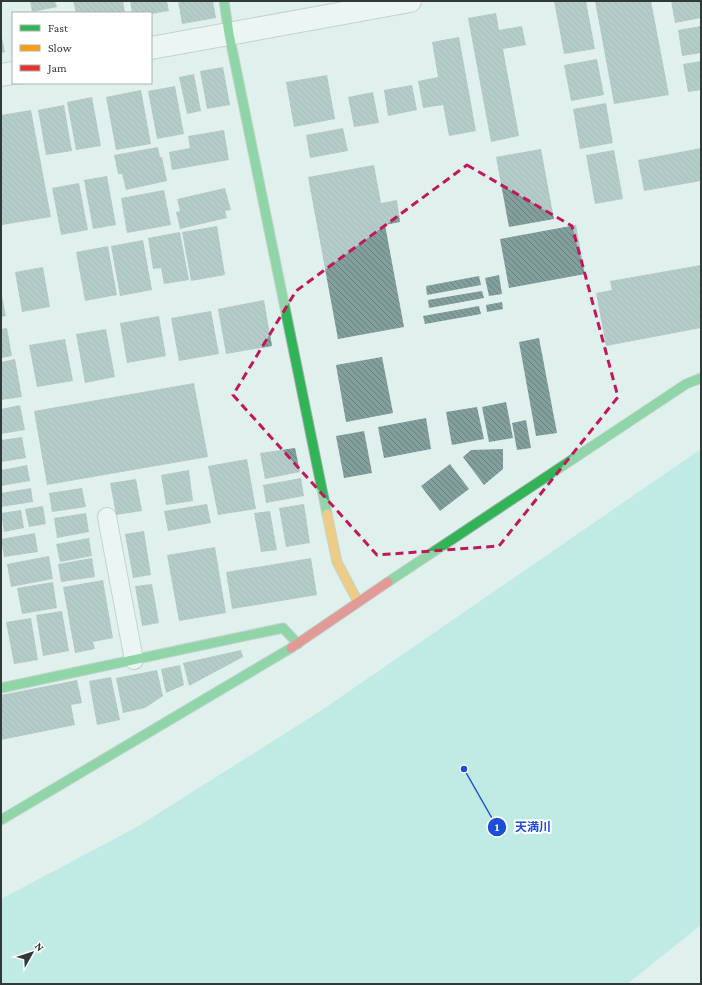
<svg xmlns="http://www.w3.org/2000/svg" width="702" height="985" font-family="'Crimson Pro','Noto Sans JP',serif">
  <defs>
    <pattern id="building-back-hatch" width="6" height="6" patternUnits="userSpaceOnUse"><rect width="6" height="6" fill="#829f9c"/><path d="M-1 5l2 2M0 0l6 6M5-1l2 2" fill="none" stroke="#6b8380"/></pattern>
  </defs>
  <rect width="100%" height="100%" fill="#dff0ed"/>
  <path fill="#9be3da" d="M701 449V925L627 984H1V899L137 827 319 712Z"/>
  <g fill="url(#building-back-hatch)">
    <path d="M30 1H55L57 7 32 12Z"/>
    <path d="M73 1H123L125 13H76Z"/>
    <path d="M130 1H167L169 11 151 14 132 13Z"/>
    <path d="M178 1H213L216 18 182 24Z"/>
    <path d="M554 1H586L595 49 564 54Z"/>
    <path d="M595 1H651L669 95 614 104Z"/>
    <path d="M671 1H701V18L675 23Z"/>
    <path d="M496 13 499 30 522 26 526 45 503 49 519 136 491 142 468 18Z"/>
    <path d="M701 26V53L682 56 678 30Z"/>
    <path d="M1 33 5 52 1 53Z"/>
    <path d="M459 37 476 131 449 136 443 105 423 108 418 81 438 77 432 42Z"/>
    <path d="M597 59 604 95 571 101 564 65Z"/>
    <path d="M701 61V90L688 92 683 64Z"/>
    <path d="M223 67 230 105 207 109 200 71Z"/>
    <path d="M194 74 201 111 187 114 179 77Z"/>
    <path d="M327 75 335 119 294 127 286 82Z"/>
    <path d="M412 85 417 110 388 116 384 90Z"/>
    <path d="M175 86 184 134 157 139 148 91Z"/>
    <path d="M141 90 151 144 116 150 106 97Z"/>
    <path d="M373 92 379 123 354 127 348 97Z"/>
    <path d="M92 97 101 146 76 150 67 102Z"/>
    <path d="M606 103 613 143 580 149 573 109Z"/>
    <path d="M64 105 72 151 46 155 38 110Z"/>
    <path d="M31 110 51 217 2 225 1 115Z"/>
    <path d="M343 128 348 151 310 158 306 135Z"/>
    <path d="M224 130 229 160 172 170 169 152 190 148 188 136Z"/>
    <path d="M158 147 160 157H162L167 181 126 190 122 174H118L114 155Z"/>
    <path d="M701 148V181L644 191 638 160Z"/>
    <path d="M541 149 554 219 509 227 496 157Z"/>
    <path d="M614 150 623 199 595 204 586 155Z"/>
    <path d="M374 165 381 203 397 200 400 222 385 225 404 327 338 339 308 177Z"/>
    <path d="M107 176 116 225 93 229 84 180Z"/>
    <path d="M79 183 88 230 61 235 52 188Z"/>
    <path d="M225 188 231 210 225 211 227 218 180 229 176 212 180 211 177 199Z"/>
    <path d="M164 190 171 225 127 233 121 198Z"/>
    <path d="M576 225 585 274 509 288 500 239Z"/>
    <path d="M217 226 225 275 191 281 182 232Z"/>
    <path d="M180 232 189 280 164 284 161 268 153 269 148 238Z"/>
    <path d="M143 240 152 290 120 296 111 246Z"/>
    <path d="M108 246 117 295 85 301 76 252Z"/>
    <path d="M701 265V328L606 346 596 293 612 290 610 281Z"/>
    <path d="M43 267 50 307 22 312 15 272Z"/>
    <path d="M499 275 502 294 489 296 485 278Z"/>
    <path d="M479 276 481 285 427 295 426 286Z"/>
    <path d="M1 291 6 316 1 317Z"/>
    <path d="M482 291 484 298 429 308 428 300Z"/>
    <path d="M264 300 272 346 226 354 218 309Z"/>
    <path d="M502 302 503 309 487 312 486 305Z"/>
    <path d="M479 306 481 314 425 324 423 316Z"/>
    <path d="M211 311 219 354 179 361 171 318Z"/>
    <path d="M159 316 166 356 127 363 120 323Z"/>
    <path d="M7 328 12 356 1 358V329Z"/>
    <path d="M106 329 115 377 85 383 76 334Z"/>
    <path d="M539 338 557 433 536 436 519 342Z"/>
    <path d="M65 339 73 381 37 387 29 345Z"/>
    <path d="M382 357 393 413 346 422 336 365Z"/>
    <path d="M15 359 22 397 1 400V362Z"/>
    <path d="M194 383 208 457 47 485 34 411Z"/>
    <path d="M506 402 513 438 489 442 482 407Z"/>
    <path d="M20 405 25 430 1 434V409Z"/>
    <path d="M477 407 484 439 452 445 446 412Z"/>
    <path d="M426 418 431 449 384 458 378 427Z"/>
    <path d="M526 420 531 448 517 450 512 423Z"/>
    <path d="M364 431 372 473 344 478 336 436Z"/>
    <path d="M22 437 26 458 1 462V440Z"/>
    <path d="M295 448 300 472 265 479 260 453Z"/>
    <path d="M503 449V469L484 485 463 457 471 450Z"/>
    <path d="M247 459 256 509 218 515 208 466Z"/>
    <path d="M450 464 469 489 440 511 421 486Z"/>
    <path d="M27 465 30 481 1 486V470Z"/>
    <path d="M189 470 193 501 166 505 161 475Z"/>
    <path d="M301 478 304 496 266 503 263 485Z"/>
    <path d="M136 479 142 511 116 515 110 483Z"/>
    <path d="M31 488 33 502 1 507V493Z"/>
    <path d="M82 488 86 507 52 512 49 493Z"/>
    <path d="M207 504 211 523 168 531 164 511Z"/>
    <path d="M304 504 310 543 286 547 279 508Z"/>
    <path d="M43 506 46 524 29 527 25 509Z"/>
    <path d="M21 510 24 528 4 532 1 513Z"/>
    <path d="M270 511 277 550 261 552 254 513Z"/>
    <path d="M86 513 89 532 57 538 54 518Z"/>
    <path d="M144 531 151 575 133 578 125 534Z"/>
    <path d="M35 533 38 552 4 557 1 539Z"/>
    <path d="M89 538 92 556 60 562 56 544Z"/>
    <path d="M215 547 226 613 179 621 167 555Z"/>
    <path d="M49 556 53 579 11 587 7 564Z"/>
    <path d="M92 558 95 577 61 582 58 564Z"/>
    <path d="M311 558 317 595 232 609 226 572Z"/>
    <path d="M103 580 113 638 93 642 95 649 75 653 63 587Z"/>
    <path d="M53 582 57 608 22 614 17 588Z"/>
    <path d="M152 584 159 623 142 626 135 586Z"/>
    <path d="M62 611 69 651 43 656 36 615Z"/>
    <path d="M31 618 38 660 14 664 6 622Z"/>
    <path d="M241 650 243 657 189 686 183 663Z"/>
    <path d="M180 665 184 685 166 693 161 669Z"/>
    <path d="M157 670 163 696 145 708 123 713 116 678Z"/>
    <path d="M111 677 120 720 97 725 89 681Z"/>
    <path d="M77 680 82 703 71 705 75 725 1 740V695Z"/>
  </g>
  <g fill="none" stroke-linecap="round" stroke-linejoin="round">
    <defs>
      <path id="lane" d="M107 517 134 660"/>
      <g id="street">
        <path d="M151 48 410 1"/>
        <path d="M1 75 13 73"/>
      </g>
      <g id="fast">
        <path d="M224 1 229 34 327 514"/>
        <path d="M388 582 686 384 701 378"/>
        <path d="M1 688 283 628 298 644"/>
        <path d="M1 820 291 648"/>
      </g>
      <path id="slow" d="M327 514 337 562 358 602"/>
      <path id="jam" d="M291 648 388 582"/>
    </defs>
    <use href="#lane" stroke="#a2afad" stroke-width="20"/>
    <use href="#street" stroke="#a2afad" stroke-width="24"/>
    <use href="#fast" stroke="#a2afad" stroke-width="11"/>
    <use href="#slow" stroke="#a2afad" stroke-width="11"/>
    <use href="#jam" stroke="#a2afad" stroke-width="11"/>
    <use href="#lane" stroke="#fafdfc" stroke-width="18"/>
    <use href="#street" stroke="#fafdfc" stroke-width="22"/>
    <use href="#fast" stroke="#30b455" stroke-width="9"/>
    <use href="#slow" stroke="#ff9f0a" stroke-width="9"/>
    <use href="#jam" stroke="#e5322d" stroke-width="9"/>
  </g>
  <path d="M0 0H702V985H0ZM467 165 572 226 618 397 499 546 377 555 233 395 296 291Z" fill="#dff0ed" fill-opacity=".55" fill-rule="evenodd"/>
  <path fill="none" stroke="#c2185b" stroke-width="3" stroke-dasharray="8 5" stroke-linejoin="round" d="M467 165 572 226 618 397 499 546 377 555 233 395 296 291Z"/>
  <path fill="none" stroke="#1d4ed8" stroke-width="1.5" d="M464 769L497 827"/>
  <g fill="#1d4ed8" stroke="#fff" stroke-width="1.5">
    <circle cx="464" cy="769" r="4"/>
    <circle cx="497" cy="827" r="10"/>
  </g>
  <g font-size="12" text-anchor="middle" font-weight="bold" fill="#fff">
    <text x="497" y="831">1</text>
  </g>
  <g font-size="12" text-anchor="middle" font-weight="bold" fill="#1d4ed8" stroke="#fff" stroke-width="4" stroke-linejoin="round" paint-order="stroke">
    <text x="533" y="831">天満川</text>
  </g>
  <rect width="702" height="985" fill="none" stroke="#2f3a38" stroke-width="4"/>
  <rect x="12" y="12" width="140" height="72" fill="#ffffff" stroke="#acb0af"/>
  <rect x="20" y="25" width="20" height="6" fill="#30b455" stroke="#acb0af"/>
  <text x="48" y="32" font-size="12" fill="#2f3a38">Fast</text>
  <rect x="20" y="45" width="20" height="6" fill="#ff9f0a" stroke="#acb0af"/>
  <text x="48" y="52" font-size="12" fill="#2f3a38">Slow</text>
  <rect x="20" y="65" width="20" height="6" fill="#e5322d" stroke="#acb0af"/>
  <text x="48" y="72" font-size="12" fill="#2f3a38">Jam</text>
  <g transform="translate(32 953) rotate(51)" stroke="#ffffff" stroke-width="3" paint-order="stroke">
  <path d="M0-3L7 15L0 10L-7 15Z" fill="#2f3a38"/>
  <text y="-6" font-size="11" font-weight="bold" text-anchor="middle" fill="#2f3a38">N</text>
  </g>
</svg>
